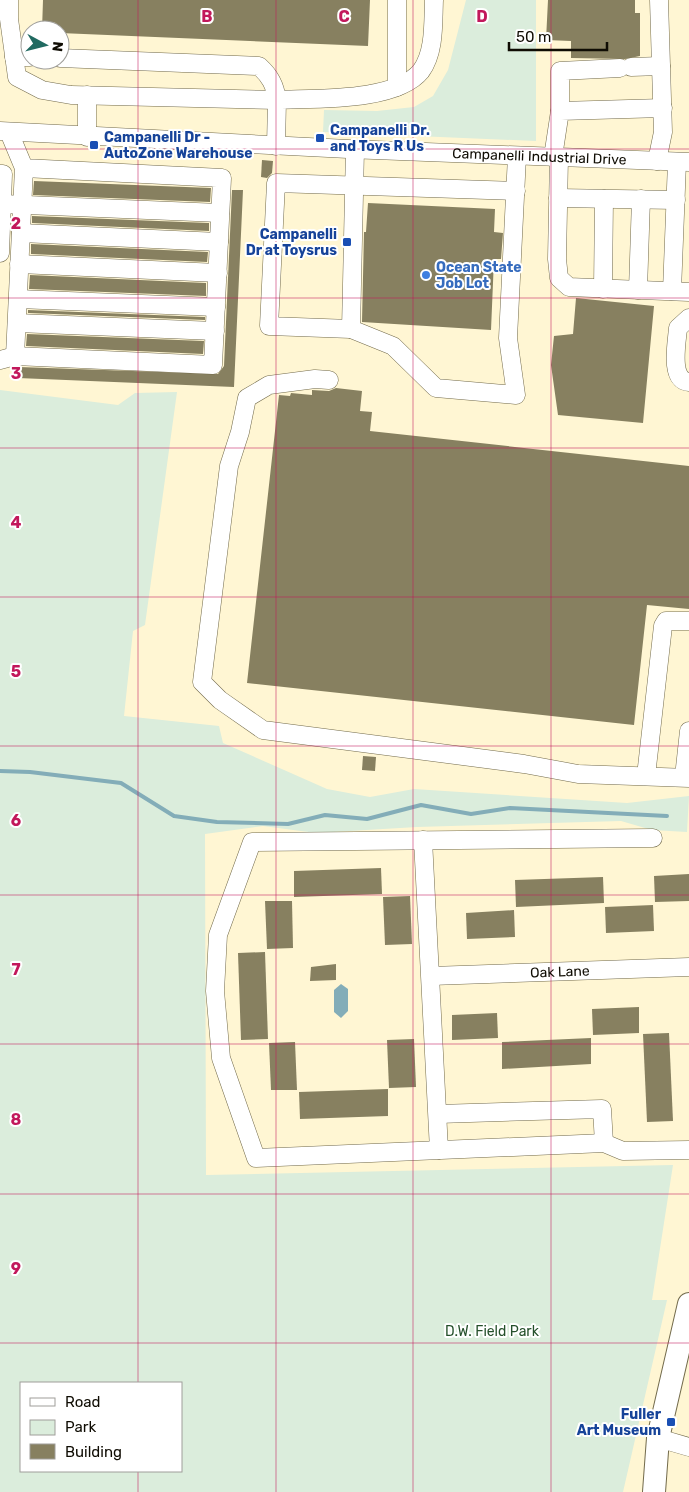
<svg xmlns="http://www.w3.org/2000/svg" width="689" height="1492" font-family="Rubik,sans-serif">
  <rect width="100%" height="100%" fill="#fff6d3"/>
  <g fill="#dbeddc" fill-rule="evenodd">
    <path d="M466 0H536V141L323 132 324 110 377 111 414 107 433 96 448 70Z"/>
    <path d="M0 390 118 405 135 393 177 392 145 625 133 631 124 716 219 726 223 743 327 789 370 797 414 789 627 803 689 796 687 832 652 830 621 821 417 827 316 833 263 826 205 834 206 1175 673 1165 652 1300H667L623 1492H0ZM21 1383H181V1471H21Z"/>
  </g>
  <path fill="#83adb8" d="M341 984 348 989V1011L341 1018 334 1012V990Z"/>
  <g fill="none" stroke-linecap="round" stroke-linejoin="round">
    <path stroke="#83adb8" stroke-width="4" d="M0 771 30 772 121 783 174 816 217 822 288 824 325 815 367 819 421 805 471 814 510 808 667 816"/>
  </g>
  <g fill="#878060">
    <path d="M43 0H370L368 46 60 33V30H42Z"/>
    <path d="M548 0H635V13H640V56L625 59 571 58V41L546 40Z"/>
    <path d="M262 160 273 161 272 173 267 178 261 177Z"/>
    <path d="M34 181 211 188 210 202 33 195Z"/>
    <path d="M232 190H243L234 387 18 378 19 367 218 374 224 366Z"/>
    <path d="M368 203 495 209 494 232 503 233 501 259H494L491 330 362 322 364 232H366Z"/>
    <path d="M32 216 209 223V231L32 223Z"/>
    <path d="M31 244 208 252 207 262 31 254Z"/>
    <path d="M30 275 206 283V296L29 289Z"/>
    <path d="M576 298 654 306 643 423 558 415 551 365 554 336 573 334Z"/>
    <path d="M28 310 205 317V320L28 313Z"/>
    <path d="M27 334 204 341 203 354 26 346Z"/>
    <path d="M336 388 362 391 360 411 372 412 370 431 689 466V609L647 605 634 725 247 683 279 395 290 396 291 393 312 395V390L329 391Z"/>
    <path d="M363 756 376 757 375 771 362 770Z"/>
    <path d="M381 868 382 894 294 897V871Z"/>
    <path d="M689 874V901L655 902 654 876Z"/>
    <path d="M603 877 604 903 516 907 515 880Z"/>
    <path d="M410 896 412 944 385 945 383 897Z"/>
    <path d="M265 901H292L293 948 267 949Z"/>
    <path d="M653 905 654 931 606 933 605 907Z"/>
    <path d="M514 910 515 937 467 939 466 913Z"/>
    <path d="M265 952 268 1039 241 1040 238 953Z"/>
    <path d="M336 964V980L310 981 311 967Z"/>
    <path d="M639 1007V1033L593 1035 592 1009Z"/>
    <path d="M497 1013 498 1038 452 1040V1015Z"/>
    <path d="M669 1033 673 1121 647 1122 643 1034Z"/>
    <path d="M591 1038V1064L502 1069V1042Z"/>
    <path d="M414 1039 416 1087 389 1088 387 1040Z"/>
    <path d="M295 1042 297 1090H271L269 1043Z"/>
    <path d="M388 1089V1116L300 1119 299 1092Z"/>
  </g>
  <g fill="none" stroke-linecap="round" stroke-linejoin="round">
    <defs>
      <g id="minor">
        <path d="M9 0V19L17 77 42 90 71 95 277 100C275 85 270 76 259 66L60 58"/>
        <path d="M14 57H30"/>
        <path d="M631 67 661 66"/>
        <path d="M397 87V0"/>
        <path d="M560 111V71L620 68"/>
        <path id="s1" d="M0 131 348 149 689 162"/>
        <path d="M9 132 24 168 222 178 213 365 15 356 24 168"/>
        <path d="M87 137V95"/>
        <path d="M276 146 277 100C315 98 396 102 421 71 435 52 433 23 434 0"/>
        <path d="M355 149 351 329 393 346 436 388 516 395 508 338 517 156"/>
        <path d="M553 157 560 111 663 108"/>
        <path d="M559 157 557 259 559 278 569 287 689 292"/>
        <path d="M657 161 663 132 659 0"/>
        <path d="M0 174H3L0 253"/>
        <path d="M558 198 676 200"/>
        <path d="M2 204 220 213"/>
        <path d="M21 233 219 242"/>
        <path d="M19 264 218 273"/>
        <path d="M603 289 604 199"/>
        <path d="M638 290 641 199"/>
        <path d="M672 291 677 162"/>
        <path d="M18 299 216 307"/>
        <path d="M689 318 678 328C677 342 669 381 689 382"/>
        <path d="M17 323 215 331"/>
        <path d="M351 329 269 326 276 183 516 191"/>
        <path d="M0 360 15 356"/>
        <path d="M329 380 315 379 269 385 247 398 240 432 229 466 202 682 220 700 263 730 524 764 578 774 689 778"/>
        <path d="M646 776 663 626 666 621H689"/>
        <path d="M684 777 689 731"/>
        <path d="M653 838 252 842 218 935 215 991 221 1058 256 1158 604 1143 623 1151 689 1150"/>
        <path d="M423 840 439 1150"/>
        <path id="s2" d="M431 976 689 967"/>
        <path d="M438 1114 602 1109 604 1143"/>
        <path d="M658 1438 689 1447"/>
      </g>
      <path id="major" d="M654 1492 658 1438 689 1304"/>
    </defs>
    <use href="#minor" stroke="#736b4c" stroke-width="19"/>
    <use href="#major" stroke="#736b4c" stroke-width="24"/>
    <use href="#minor" stroke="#fff" stroke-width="18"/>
    <use href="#major" stroke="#fff" stroke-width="22"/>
  </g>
  <path fill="none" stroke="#c2185b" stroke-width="1" stroke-opacity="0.55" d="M138 0V1383M276 0V1492M413 0V1492M551 0V1492M0 149H689M0 298H689M0 448H689M0 597H689M0 746H689M0 895H689M0 1044H689M0 1194H689M0 1343H689M138 1471V1492"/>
  <g fill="#1a4fb4" stroke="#fff" stroke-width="2">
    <rect x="315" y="133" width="10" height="10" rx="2.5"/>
    <rect x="89" y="140" width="10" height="10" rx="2.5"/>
    <rect x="342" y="237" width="10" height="10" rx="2.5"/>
    <rect x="666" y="1417" width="10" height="10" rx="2.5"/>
  </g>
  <circle fill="#3f7fe0" stroke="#fff" stroke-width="2" cx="426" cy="275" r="5"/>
  <g text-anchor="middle" stroke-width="4" stroke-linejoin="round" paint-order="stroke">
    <g font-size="14" font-weight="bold" fill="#164399" stroke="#fff" text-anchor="start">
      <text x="330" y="135">Campanelli Dr.<tspan x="330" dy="16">and Toys R Us</tspan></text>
      <text x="104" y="142">Campanelli Dr -<tspan x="104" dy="16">AutoZone Warehouse</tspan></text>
      <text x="337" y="239" text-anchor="end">Campanelli<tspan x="337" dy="16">Dr at Toysrus</tspan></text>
      <text x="661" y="1419" text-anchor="end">Fuller<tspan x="661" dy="16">Art Museum</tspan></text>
    </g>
    <g font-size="14" fill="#0f0c03" stroke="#fff">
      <text dy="5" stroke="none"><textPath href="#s1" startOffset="540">Campanelli Industrial Drive</textPath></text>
      <text dy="5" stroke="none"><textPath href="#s2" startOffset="129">Oak Lane</textPath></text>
    </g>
    <g font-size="14" font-weight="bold" fill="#366cbe" stroke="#fff" text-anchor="start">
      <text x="436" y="272">Ocean State<tspan x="436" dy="16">Job Lot</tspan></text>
    </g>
    <g font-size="14" fill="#25502b" stroke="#fff">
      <text x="492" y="1336">D.W. Field Park</text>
    </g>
  </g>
  <g font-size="16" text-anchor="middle" font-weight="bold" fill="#c2185b" stroke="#fff" stroke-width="4" stroke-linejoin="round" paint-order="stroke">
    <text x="207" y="22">B</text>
    <text x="344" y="22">C</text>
    <text x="482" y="22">D</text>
    <text x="16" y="229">2</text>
    <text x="16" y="379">3</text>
    <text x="16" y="528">4</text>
    <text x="16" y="677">5</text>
    <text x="16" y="826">6</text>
    <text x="16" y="975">7</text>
    <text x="16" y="1125">8</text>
    <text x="16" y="1274">9</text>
  </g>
  <rect x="20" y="1382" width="162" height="90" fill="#ffffff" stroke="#9f9e9a"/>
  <rect x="30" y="1398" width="25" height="8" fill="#ffffff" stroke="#9f9e9a"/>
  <text x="65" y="1407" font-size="15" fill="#0f0c03">Road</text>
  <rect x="30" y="1420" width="25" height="15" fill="#dbeddc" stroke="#9f9e9a"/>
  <text x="65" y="1432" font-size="15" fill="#0f0c03">Park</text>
  <rect x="30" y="1444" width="25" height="15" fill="#878060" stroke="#9f9e9a"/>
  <text x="65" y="1457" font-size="15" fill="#0f0c03">Building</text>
  <g transform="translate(45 45) rotate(97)"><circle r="24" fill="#ffffff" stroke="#9f9e9a"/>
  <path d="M0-4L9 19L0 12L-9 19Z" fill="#216a61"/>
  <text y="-8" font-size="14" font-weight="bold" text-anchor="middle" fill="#0f0c03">N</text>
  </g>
  <path d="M509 42v8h98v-8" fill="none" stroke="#0f0c03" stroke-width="2.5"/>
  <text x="516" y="42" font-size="15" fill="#0f0c03" stroke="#ffffff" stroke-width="4" paint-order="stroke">50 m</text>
</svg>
